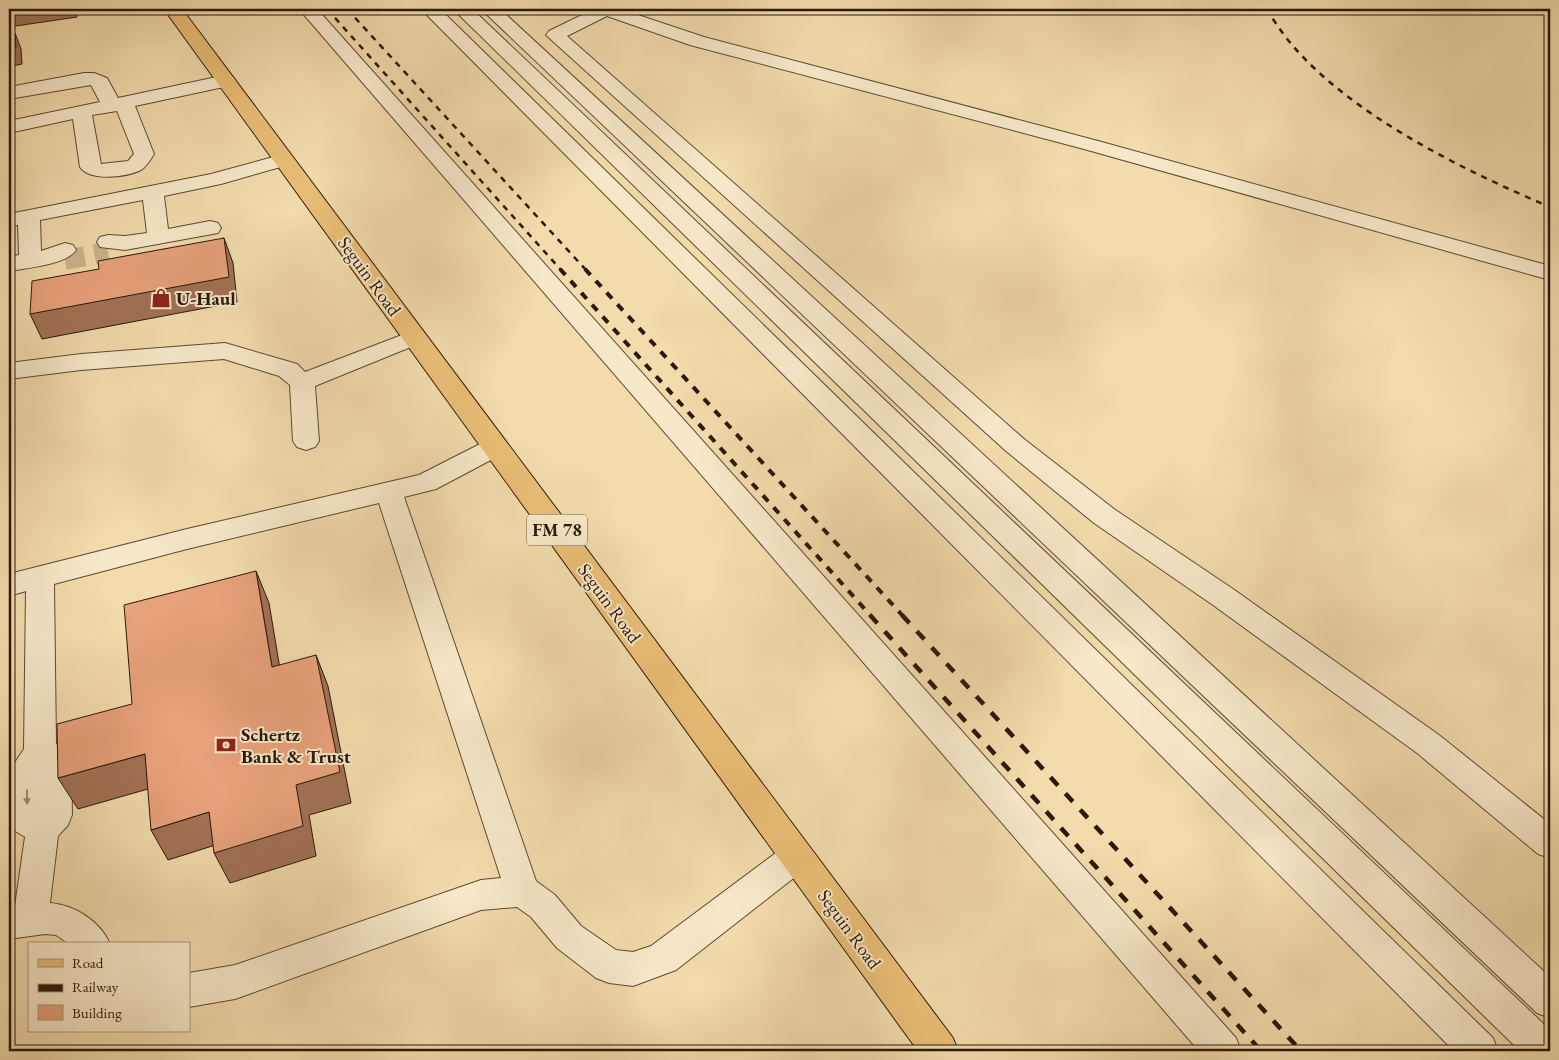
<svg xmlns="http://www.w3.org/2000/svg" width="1559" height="1060" font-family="'EB Garamond',serif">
  <rect width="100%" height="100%" fill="#f2dbac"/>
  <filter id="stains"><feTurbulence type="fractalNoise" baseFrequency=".004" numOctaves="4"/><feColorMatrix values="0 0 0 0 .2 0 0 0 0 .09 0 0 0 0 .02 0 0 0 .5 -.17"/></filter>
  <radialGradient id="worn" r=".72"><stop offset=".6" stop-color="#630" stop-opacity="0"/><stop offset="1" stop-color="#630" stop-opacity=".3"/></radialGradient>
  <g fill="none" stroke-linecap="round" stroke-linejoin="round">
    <path stroke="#cab48c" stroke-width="20" stroke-dasharray="20 10" stroke-linecap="butt" d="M65 260 108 252"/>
    <defs>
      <g id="minor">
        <path d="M299 9H317L1236 1038 1241 1051H1199Z"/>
        <path d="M421 9H440L1493 1038 1498 1051H1454Z"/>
        <path d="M453 9H472L1550 1030V1051H1520Z"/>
        <path d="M481 9H500L1550 977V1018L1537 1013Z"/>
        <path d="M594 9H620L704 37 1098 141 1550 266V280L1084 149 690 45 607 16 567 36 1024 439 1114 509 1233 589 1439 735 1550 824V858L1538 854 1417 753 1213 605 1094 523 1006 451 546 35 549 31Z"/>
        <path d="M84 73H94L107 78 118 98 226 75 233 77 236 81 233 85 135 106 154 154C151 159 146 167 141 170 127 177 90 182 80 167L73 119 9 133V121L100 102 91 85 9 99V87ZM117 111 134 154 128 161 101 164 92 115Z"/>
        <path d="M284 154 291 156 294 160 291 164 221 184 164 196 168 229 210 221 218 223 221 228 218 233 125 250 100 247 97 242 100 237 108 235 125 236 147 233 143 200 40 220 41 251 65 243 73 245 76 250C66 265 26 268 9 271V257L19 255 18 225 9 226V214L211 174Z"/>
        <path d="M415 330 423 332 427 337 423 342 315 386 319 441 315 447 306 450 297 447 293 441 290 385 279 376 224 359 81 370 9 379V363L81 354 225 343 297 364 305 372Z"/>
        <path d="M495 438 504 441 508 447 504 453 436 489 404 497 536 881 555 895 581 926 616 950 633 952 651 946 785 846 797 841 809 846 814 856 809 866 676 970 633 986 609 983 596 978 557 948 531 917 517 907 481 910 235 999 189 1007V973L235 965 481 880 501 878 379 503 187 549 54 584 56 744 66 748 71 757 72 815 68 825 58 836 50 903C75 905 100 921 110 944H69L56 935 45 934 9 939V907L15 906 25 837 15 831 11 821 12 767 24 749 26 591 9 596V574L187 529 419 475 486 441Z"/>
      </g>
      <path id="major" d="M164 9H182L953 1038 958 1051H918Z"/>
    </defs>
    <use href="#minor" stroke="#5c4932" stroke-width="2"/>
    <use href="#major" stroke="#2a180a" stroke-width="2"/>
    <use href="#minor" fill="#f7e8c9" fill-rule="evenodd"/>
    <use href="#major" fill="#e9be76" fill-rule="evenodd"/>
    <g stroke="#2a180a" stroke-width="2.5" stroke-dasharray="6 6" stroke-linecap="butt">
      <path d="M327 9 561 270"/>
      <path d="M347 9 586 270"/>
      <path d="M1266 9C1273 19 1280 30 1288 40 1348 114 1463 170 1550 207"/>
    </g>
    <g stroke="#2a180a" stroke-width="4" stroke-dasharray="8 8" stroke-linecap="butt">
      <path d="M560 269 871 616"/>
      <path d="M585 269 903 616"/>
    </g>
    <g stroke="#2a180a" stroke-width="4.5" stroke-dasharray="11 11" stroke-linecap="butt">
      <path d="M870 615 1261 1051"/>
      <path d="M902 615 1301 1051"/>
    </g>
  </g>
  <g fill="#a27156" stroke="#2a180a">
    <path d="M19 9H77V17L9 27V10Z"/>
    <path d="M15 33 21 49 22 64 9 67V50Z"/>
    <path d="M224 238 233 263 237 302 42 339 30 314Z"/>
    <path d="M256 571 269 603 285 699 272 667Z"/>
    <path d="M316 655 328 686 351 803 309 815 316 856 230 883 214 853 296 785Z"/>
    <path d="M145 754 162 785 78 809 58 778Z"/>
    <path d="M209 812 225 842 168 860 151 830Z"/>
  </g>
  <g fill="#e7a17b" stroke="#2a180a">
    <path d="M15 33 16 48 9 50V34Z"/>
    <path d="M224 238 229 277 30 314 32 281 99 269 98 261Z"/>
    <path d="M256 571 272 667 316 655 340 772 296 785 303 826 214 853 209 812 151 830 145 754 58 778 57 724 132 704 124 605Z"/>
  </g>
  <defs><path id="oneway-solid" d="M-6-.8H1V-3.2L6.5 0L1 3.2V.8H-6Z" transform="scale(1.25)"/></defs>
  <use fill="#9b8a73" href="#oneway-solid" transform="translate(27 797) rotate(90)"/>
  <defs>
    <symbol id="shop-bare" viewBox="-9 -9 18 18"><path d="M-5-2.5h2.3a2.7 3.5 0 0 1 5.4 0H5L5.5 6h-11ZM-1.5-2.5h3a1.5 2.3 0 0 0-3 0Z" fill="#8f2418" stroke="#f7e8c9" stroke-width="2.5" paint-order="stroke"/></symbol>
    <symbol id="bank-bare" viewBox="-9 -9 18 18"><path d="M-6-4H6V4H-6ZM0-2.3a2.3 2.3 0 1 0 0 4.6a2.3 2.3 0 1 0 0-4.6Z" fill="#8f2418" stroke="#f7e8c9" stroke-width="2.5" paint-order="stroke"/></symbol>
  </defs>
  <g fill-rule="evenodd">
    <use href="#shop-bare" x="147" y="284" width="28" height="28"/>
    <use href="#bank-bare" x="212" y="731" width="28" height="28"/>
  </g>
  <g text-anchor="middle" stroke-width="4" stroke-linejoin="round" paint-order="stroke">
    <rect fill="#f7e8c9" stroke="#685643" stroke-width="1" x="527" y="514.5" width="60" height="31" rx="4"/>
    <g font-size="18" font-weight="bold" fill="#2a180a">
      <text x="557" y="536">FM 78</text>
    </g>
    <g font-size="19" fill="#2a180a" stroke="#f7e8c9">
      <text transform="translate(370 276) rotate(54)" y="7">Seguin Road</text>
      <text transform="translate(610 603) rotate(54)" y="7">Seguin Road</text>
      <text transform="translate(850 929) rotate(54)" y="7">Seguin Road</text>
    </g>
    <g font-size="19" font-weight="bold" fill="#2a180a" stroke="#f7e8c9" text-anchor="start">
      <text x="176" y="305">U-Haul</text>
      <text x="241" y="741">Schertz<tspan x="241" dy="22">Bank &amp; Trust</tspan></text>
    </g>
  </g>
  <rect width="1559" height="1060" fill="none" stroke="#f2dbac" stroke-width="30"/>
  <rect x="10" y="10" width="1539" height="1040" fill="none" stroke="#2a180a" stroke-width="2.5"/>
  <rect x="15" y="15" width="1529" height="1030" fill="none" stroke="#2a180a"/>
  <rect x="28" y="942" width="162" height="90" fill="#f7e8c9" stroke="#a5957d"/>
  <rect x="38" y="959" width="25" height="8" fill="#e9be76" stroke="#a5957d"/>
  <text x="72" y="968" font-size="15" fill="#2a180a">Road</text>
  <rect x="38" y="984" width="25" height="8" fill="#2a180a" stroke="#a5957d"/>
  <text x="72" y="992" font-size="15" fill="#2a180a">Railway</text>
  <rect x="38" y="1005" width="25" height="15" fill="#e7a17b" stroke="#a5957d"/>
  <text x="72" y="1018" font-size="15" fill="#2a180a">Building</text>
  <rect width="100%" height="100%" filter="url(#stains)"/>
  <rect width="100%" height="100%" fill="url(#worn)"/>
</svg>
